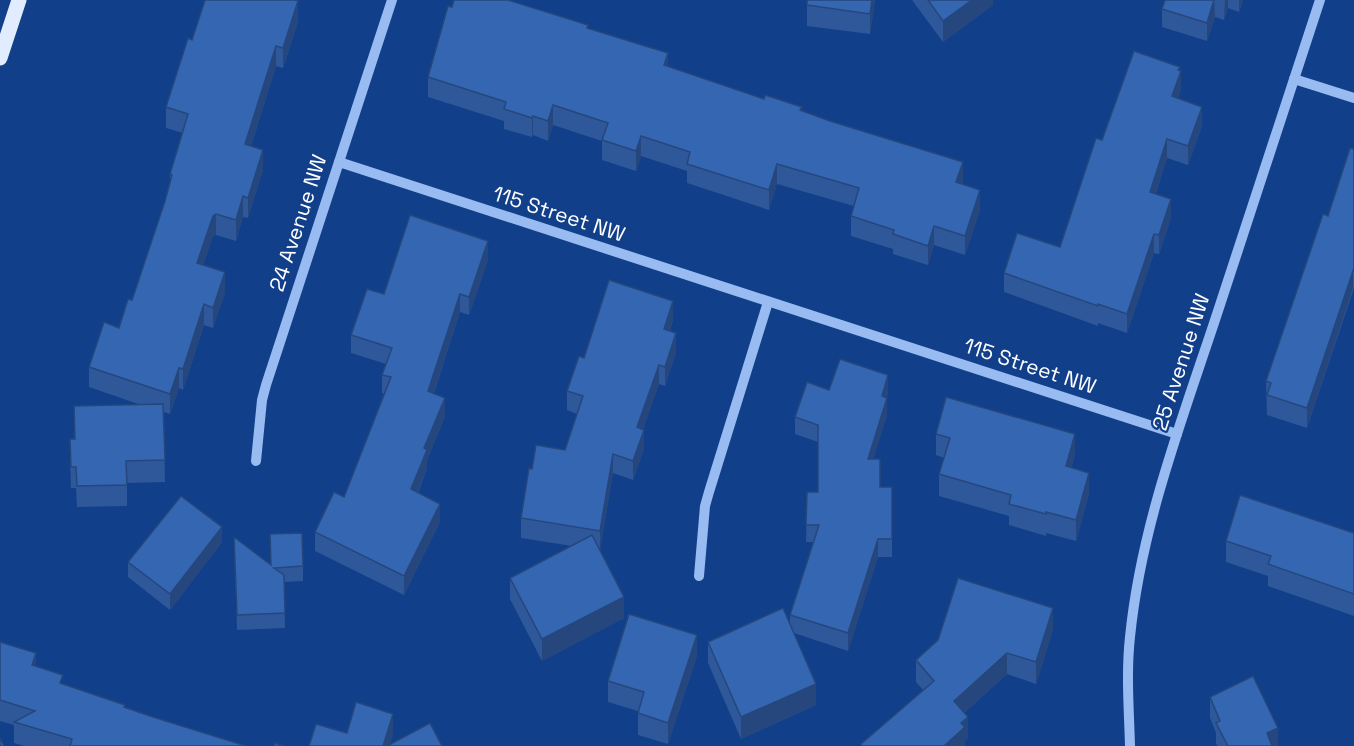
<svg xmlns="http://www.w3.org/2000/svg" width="1354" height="746" font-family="'Space Grotesk',sans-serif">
  <rect width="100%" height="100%" fill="#123f8a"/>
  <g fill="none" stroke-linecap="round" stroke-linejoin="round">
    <g stroke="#98bbf1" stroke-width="10">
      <path d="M1294 79 1354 98"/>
      <path d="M339 162 1177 434"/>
      <path d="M256 461 262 400 266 385 392 0"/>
      <path d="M699 576 705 506 709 492 768 302"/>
      <path d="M1130 746C1129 710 1126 673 1130 637 1141 526 1182 420 1217 314 1251 209 1285 104 1320 0"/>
    </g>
    <path stroke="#e2ecff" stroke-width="15" d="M0 58 19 0"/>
  </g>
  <g fill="#2e5899">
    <path d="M807 0H875L870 34 807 26Z"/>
    <path d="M912 0H993V5L943 42Z"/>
    <path d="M1165 0H1243L1239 12 1228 8 1224 20 1215 17 1207 41 1162 27V9Z"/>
    <path d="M297 1 298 22 283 68 276 66 251 146 263 170 248 218 243 217 236 241 216 235 213 236 203 265 225 293 213 328 204 325 183 390 179 388 170 414 164 412 165 482 127 483V506L77 507 76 488H71L70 460V439H74V406L141 405 89 387V367L119 328 132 300 165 201 170 185V174L183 133 166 128V107L192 40Z"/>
    <path d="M452 7 588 28 668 67 764 99 802 110 963 182 962 184 980 210 965 255 934 245 928 265 893 254V249L851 236V216L854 206 777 184 769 210 687 183V171L641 156 636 171 602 160V141L553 125 548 141 533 135 532 137 504 129V121L428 97V77Z"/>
    <path d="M1180 71 1181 90 1178 98 1202 126 1188 165 1167 158 1156 193 1171 218 1159 254 1154 253 1127 333 1098 323V326L1004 292V273L1060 247 1102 140Z"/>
    <path d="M1354 149V288L1307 428 1267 415 1266 381Z"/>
    <path d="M488 260 469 315 460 312 434 393 445 416 427 460V468L418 493 440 522 404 595 315 551V532L344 497 384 394 382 393V375L386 364 351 353V335Z"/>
    <path d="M673 320 670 331 676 353 665 386 659 384 643 429 644 449 633 480 613 473 600 550 624 618 542 661 510 599V578L572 546 521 538V518L532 469 565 450 577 414 567 410V391L584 358Z"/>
    <path d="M829 390 888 392 887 397V415L873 459 880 487H892V557H878L848 651 794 633 816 705 741 739 708 663V642L790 624V615L813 542H806L807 492H818V442L795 434V417Z"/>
    <path d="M936 434 1075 455 1071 468 1089 494 1076 541 1046 533V536L1009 525V516L939 496V474L944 458 936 455Z"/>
    <path d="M1354 533V616L1268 586V576L1226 562V541Z"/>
    <path d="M270 534 303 566V581L284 582 285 628 237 630 234 537 270 565Z"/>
    <path d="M222 542 170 610 128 577V562Z"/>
    <path d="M1053 630 1036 684 1007 674 964 713 968 738 965 741V746H861V744L923 690 916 682V660Z"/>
    <path d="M0 642 63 684 153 717 246 746H24L14 743V725L0 721Z"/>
    <path d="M697 656 668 744 638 735V711L608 702V681Z"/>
    <path d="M1210 697 1278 746H1218L1216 744V733L1210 718Z"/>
  </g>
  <g fill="#25477d">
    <path d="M872 0H875L870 34V14Z"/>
    <path d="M972 0H993V5L943 42V21Z"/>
    <path d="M1214 0 1215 17 1207 41V23Z"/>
    <path d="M1225 0H1228V8L1224 20Z"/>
    <path d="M1239 0H1243L1239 12Z"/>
    <path d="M298 1V22L283 68V48Z"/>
    <path d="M276 46V66L245 165V144Z"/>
    <path d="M668 53V73L664 65Z"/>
    <path d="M1180 67V75L1181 71V90L1172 115V96Z"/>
    <path d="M553 105V125L548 141V121Z"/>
    <path d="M1202 107V126L1188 165V146Z"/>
    <path d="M533 116V135L532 137V118Z"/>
    <path d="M641 136V156L636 171V151Z"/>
    <path d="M1167 139V158L1150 211V192Z"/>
    <path d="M263 150V170L248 218V198Z"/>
    <path d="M963 162V182L956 202V182Z"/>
    <path d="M777 164V184L769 210V190Z"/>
    <path d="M980 190V210L965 255V236Z"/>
    <path d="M243 196V217L236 241V220Z"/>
    <path d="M1171 199V218L1159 254V235Z"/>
    <path d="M216 214V235L213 236 197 283V263L213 216Z"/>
    <path d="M934 226V245L928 265V246Z"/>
    <path d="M1154 234V253L1127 333V314Z"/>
    <path d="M488 241V260L469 315V297Z"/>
    <path d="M1353 268V288L1307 428V408Z"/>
    <path d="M225 272V293L213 328V308Z"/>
    <path d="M460 294V312L428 410V391Z"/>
    <path d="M673 301V320L664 349V329Z"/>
    <path d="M204 304V325L183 390V369Z"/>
    <path d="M676 333V353L665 386V367Z"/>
    <path d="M659 365V384L637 447V427Z"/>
    <path d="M179 368V388L170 414V394Z"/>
    <path d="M888 375V392L882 413V396Z"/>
    <path d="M445 398V416L427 460V468L411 508V489L424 448Z"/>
    <path d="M887 398V415L868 476V459Z"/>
    <path d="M644 430V449L633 480V461Z"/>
    <path d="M1075 434V455L1066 487V466Z"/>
    <path d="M613 454V473L600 550V531Z"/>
    <path d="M1089 473V494L1076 541V520Z"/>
    <path d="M440 504V522L404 595V576Z"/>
    <path d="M222 527V542L170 610V594Z"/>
    <path d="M878 539V557L848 651V633Z"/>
    <path d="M624 597V618L542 661V639Z"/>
    <path d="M1053 608V630L1036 684V662Z"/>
    <path d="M697 635V656L668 744V723Z"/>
    <path d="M36 653V674L32 665Z"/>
    <path d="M1007 653V674L954 722V701Z"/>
    <path d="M816 684V705L741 739V717Z"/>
    <path d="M393 714V735L390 746H383Z"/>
    <path d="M968 717V738L965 741V746H944L961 723Z"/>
    <path d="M1278 728V746H1267V733Z"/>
  </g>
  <g fill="#3566b2" stroke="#25477d" stroke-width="1.5">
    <path d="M205 0H295L298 1 283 48 276 46 245 144 263 150 248 198 243 196 236 220 216 214 213 216 197 263 225 272 213 308 204 304 183 369 179 368 170 394 89 367 104 322 119 328 128 299 132 300 165 201 172 175 170 174 188 114 166 107 188 38 192 40Z"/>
    <path d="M454 0H508L588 25 587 28 668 53 664 65 764 99 765 95 802 107 800 110 830 121 963 162 956 182 980 190 965 236 934 226 928 246 893 234 894 230 851 216 859 188 777 164 769 190 687 164 690 152 641 136 636 151 602 140 608 123 553 105 548 121 533 116 532 118 504 109 506 102 428 77 448 6 452 7Z"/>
    <path d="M807 0H872L870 14 807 5Z"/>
    <path d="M928 0H972L943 21Z"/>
    <path d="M1165 0H1214L1207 23 1162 9Z"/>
    <path d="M1134 51 1180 67 1178 70 1181 71 1172 96 1202 107 1188 146 1167 139 1150 192 1171 199 1159 235 1154 234 1127 314 1098 304V306L1004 273 1017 233 1060 247 1096 138 1102 140Z"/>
    <path d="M1350 148 1354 149V268L1307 408 1267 395 1271 383 1266 381 1323 214 1328 216Z"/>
    <path d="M410 215 488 241 469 297 460 294 428 391 445 398 424 448 427 450 411 489 440 504 404 576 315 532 334 492 344 497 391 377 382 375 392 348 351 335 367 289 384 294Z"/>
    <path d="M609 280 673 301 664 329 676 333 665 367 659 365 637 427 644 430 633 461 613 454 600 531 521 518 529 468 532 469 536 445 565 450 583 396 567 391 579 356 584 358Z"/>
    <path d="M840 359 888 375 882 396 887 398 868 459H880V487H892V539H878L848 633 790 615 819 525H806L807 492H818V425L795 417 807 382 829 390Z"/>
    <path d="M946 397 1075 434 1066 466 1089 473 1076 520 1046 512V514L1009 504 1011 495 939 474 950 438 936 434Z"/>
    <path d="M163 404 165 460 126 461 127 485 77 486 76 467H71L70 439H75L74 406Z"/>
    <path d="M1240 495 1354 533V594L1268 564 1271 556 1226 541Z"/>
    <path d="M181 496 222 527 170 594 128 562Z"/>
    <path d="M302 533 303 566 274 568 284 575 285 613 237 615 234 537 271 565 270 534Z"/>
    <path d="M592 535 624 597 542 639 510 578Z"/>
    <path d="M958 578 1053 608 1036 662 1007 653 954 701 968 717 961 723 965 727 944 746H862L861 744 934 681 916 660 938 640Z"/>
    <path d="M783 608 816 684 741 717 708 642Z"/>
    <path d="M629 614 697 635 668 723 638 713 644 692 608 681Z"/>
    <path d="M0 642 36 653 32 665 63 675 60 683 125 705 124 707 153 717 246 746H70L72 739 14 722 35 711 0 700Z"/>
    <path d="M1253 676 1278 728 1267 733 1272 746H1228L1216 723 1220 721 1210 697Z"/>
    <path d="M356 702 393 714 383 746H309L316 724 347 733Z"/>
    <path d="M430 723 442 746H387Z"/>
    <path d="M0 738 4 746H0Z"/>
    <path d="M275 743 284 746H274Z"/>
  </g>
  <g text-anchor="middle" stroke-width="4.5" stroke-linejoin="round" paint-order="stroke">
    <g font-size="21" fill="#fff" stroke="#123f8a">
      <text transform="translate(559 214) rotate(18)" y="7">115 Street NW</text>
      <text transform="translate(298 223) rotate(-72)" y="7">24 Avenue NW</text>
      <text transform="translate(1181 362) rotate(-72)" y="7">25 Avenue NW</text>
      <text transform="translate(1030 366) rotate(18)" y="7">115 Street NW</text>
    </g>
  </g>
</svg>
